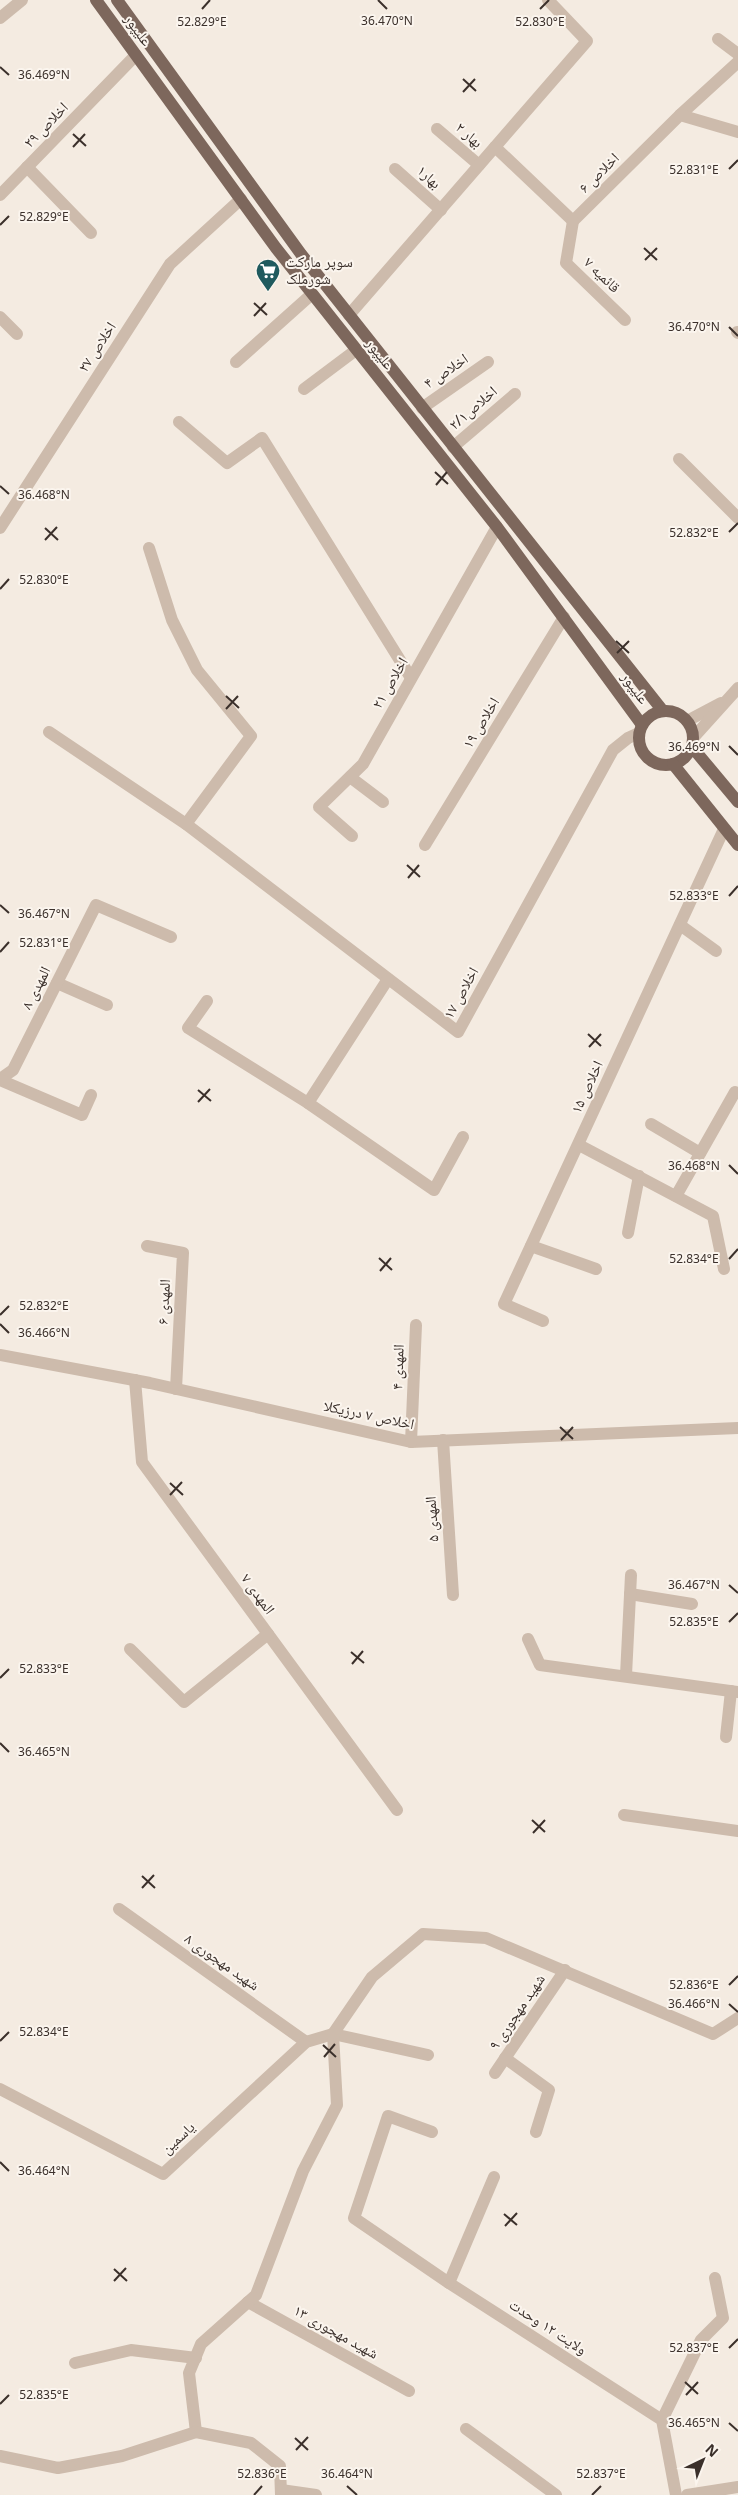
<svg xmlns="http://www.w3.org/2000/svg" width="738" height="2495" font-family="'Noto Sans','Noto Naskh Arabic',sans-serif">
  <rect width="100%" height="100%" fill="#f4ebe1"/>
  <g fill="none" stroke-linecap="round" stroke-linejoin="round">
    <g stroke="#cdbbac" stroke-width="12">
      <path d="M0 18 22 0"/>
      <path d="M718 39 738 54"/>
      <path d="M680 115 738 62"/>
      <path d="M437 129 479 165"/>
      <path d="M495 147 573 221 680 115 738 132"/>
      <path d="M27 167 91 233"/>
      <path d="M395 169 441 210"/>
      <path d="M0 195 136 55"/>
      <path d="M573 221 566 263 625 320"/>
      <path d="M349 315 587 41 548 0"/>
      <path d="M0 317 17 334"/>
      <path d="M737 332 738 333"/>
      <path d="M236 362 312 294"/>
      <path d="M304 389 356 350"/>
      <path d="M422 408 488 362"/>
      <path d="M179 422 227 463 262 438 411 678"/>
      <path d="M453 447 515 394"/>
      <path d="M679 459 738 518"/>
      <path d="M0 528 170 264 241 199"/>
      <path d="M149 548 172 620 197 670 251 736 186 824"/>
      <path d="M687 721 721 703"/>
      <path d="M49 732 186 824 458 1032 613 750 628 738 639 733"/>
      <path d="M693 738 738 688"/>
      <path d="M350 777 383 802"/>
      <path d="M352 836 319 807 363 764 497 527"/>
      <path d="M425 845 564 617"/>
      <path d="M680 925 716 951"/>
      <path d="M57 983 107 1005"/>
      <path d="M207 1001 188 1028 308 1103 388 979"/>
      <path d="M0 1079 13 1070 96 905 171 937"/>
      <path d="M0 1080 82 1115 91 1095"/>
      <path d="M308 1103 434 1190 463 1137"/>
      <path d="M651 1124 700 1153"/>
      <path d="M579 1145 713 1216 724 1269"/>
      <path d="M676 1196 735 1092"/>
      <path d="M628 1233 639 1176"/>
      <path d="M147 1246 183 1253 176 1389"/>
      <path d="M531 1246 596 1269"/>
      <path d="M543 1321 504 1304 724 829"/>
      <path d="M0 1355 150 1383 411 1442 738 1428"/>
      <path d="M135 1380 142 1462 397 1810"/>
      <path d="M443 1440 453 1595"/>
      <path d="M411 1442 416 1325"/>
      <path d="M630 1594 692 1604"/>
      <path d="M528 1639 540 1665 738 1692"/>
      <path d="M130 1649 184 1702 268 1634"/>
      <path d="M626 1675 631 1575"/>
      <path d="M726 1737 731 1691"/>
      <path d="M624 1815 738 1831"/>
      <path d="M119 1909 306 2042"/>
      <path d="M505 2058 549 2090 536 2132"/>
      <path d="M495 2073 565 1970"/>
      <path d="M0 2089 163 2174 306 2042 333 2034 428 2055"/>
      <path d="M432 2132 388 2116 354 2218 449 2283 662 2420 676 2495"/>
      <path d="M449 2283 494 2177"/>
      <path d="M248 2302 409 2391"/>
      <path d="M75 2363 131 2350 196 2358"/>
      <path d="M662 2420 701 2340 723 2318 715 2278"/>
      <path d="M466 2429 556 2495"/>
      <path d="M196 2432 189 2373 201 2344 256 2295 303 2171 337 2105 333 2034 372 1977 423 1934 486 1938 713 2034 738 2018"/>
      <path d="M196 2432 251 2443 280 2466 281 2495"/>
      <path d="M0 2456 58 2468 122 2456 196 2432"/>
      <path d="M281 2490 316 2495"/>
      <path d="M687 2495 738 2487"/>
    </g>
    <g stroke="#7d675c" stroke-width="12">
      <path d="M96 0 276 248 497 527 642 725"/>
      <path d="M117 0 301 254 663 711"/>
      <circle cx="666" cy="738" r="27"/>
      <path d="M692 747 738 802"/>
      <path d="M673 764 738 845"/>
    </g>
  </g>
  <path fill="none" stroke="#3b302b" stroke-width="2" d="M378 0 387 9M202 9 210 0M540 9 549 0M0 67 9 75M463 79 476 91M463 92 475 79M73 134 86 146M73 147 85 134M729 169 738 160M0 225 9 216M644 248 657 260M645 260 657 248M254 303 267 315M254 316 266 303M729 327 738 336M435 472 448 484M436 485 447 472M0 486 9 494M45 528 58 540M729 532 738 523M45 540 57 527M0 589 9 579M616 641 629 653M617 653 629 641M226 696 239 708M226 709 238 696M729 746 738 755M407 865 420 877M408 878 419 865M729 896 738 886M0 905 9 913M0 952 9 942M588 1034 601 1046M589 1047 601 1034M198 1090 211 1101M198 1102 210 1089M729 1165 738 1174M379 1258 392 1270M729 1259 738 1249M380 1271 391 1258M0 1315 9 1306M0 1324 9 1333M560 1427 573 1439M561 1440 573 1427M170 1483 183 1495M170 1495 182 1482M729 1585 738 1593M729 1622 738 1613M351 1652 364 1663M352 1664 363 1651M0 1678 9 1669M0 1743 9 1752M532 1820 545 1832M533 1833 545 1820M142 1876 155 1888M142 1888 154 1875M729 1985 738 1976M729 2004 738 2012M0 2041 9 2032M323 2045 336 2057M324 2057 335 2044M0 2162 9 2171M504 2214 517 2225M505 2226 517 2213M114 2269 127 2281M114 2281 126 2268M729 2348 738 2339M685 2382 698 2394M686 2395 698 2382M0 2404 9 2395M729 2423 738 2431M295 2438 308 2450M296 2450 308 2437M347 2486 357 2495M254 2495 262 2486M592 2495 601 2486"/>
  <defs>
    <symbol id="supermarket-pin" viewBox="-11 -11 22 30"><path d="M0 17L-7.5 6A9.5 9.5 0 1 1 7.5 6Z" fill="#1f5a5e" stroke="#fbf5ee"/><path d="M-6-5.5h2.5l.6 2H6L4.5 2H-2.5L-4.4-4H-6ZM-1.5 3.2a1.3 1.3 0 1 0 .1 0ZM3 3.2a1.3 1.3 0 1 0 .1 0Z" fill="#fff"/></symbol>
  </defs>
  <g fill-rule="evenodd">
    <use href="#supermarket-pin" x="254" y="257" width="28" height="38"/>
  </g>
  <g text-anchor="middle" stroke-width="4" stroke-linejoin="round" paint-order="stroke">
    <g font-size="15" fill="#3b302b" stroke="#fbf5ee">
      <text transform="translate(138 30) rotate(54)" y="5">علیپور</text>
      <text transform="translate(46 125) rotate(-46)" y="5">اخلاص ۲۹</text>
      <text transform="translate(469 135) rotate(41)" y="5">بهار ۲</text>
      <text transform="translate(599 173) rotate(-45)" y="5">اخلاص ۶</text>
      <text transform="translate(429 177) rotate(42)" y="5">بهار۱</text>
      <text transform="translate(602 275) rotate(44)" y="5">قائمیه ۷</text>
      <text transform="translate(97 347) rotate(-57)" y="5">اخلاص ۲۷</text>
      <text transform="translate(380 354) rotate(52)" y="5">علیپور</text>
      <text transform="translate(446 371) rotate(-34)" y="5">اخلاص ۴</text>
      <text transform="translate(473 408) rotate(-41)" y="5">اخلاص۲/۱</text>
      <text transform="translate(390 683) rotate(-60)" y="5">اخلاص ۲۱</text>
      <text transform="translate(635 688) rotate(54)" y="5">علیپور</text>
      <text transform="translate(481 723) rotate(-59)" y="5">اخلاص ۱۹</text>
      <text transform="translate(36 988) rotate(-63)" y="5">المهدی ۸</text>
      <text transform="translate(461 993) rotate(-61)" y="5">اخلاص ۱۷</text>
      <text transform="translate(587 1087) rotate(-65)" y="5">اخلاص ۱۵</text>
      <text transform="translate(164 1302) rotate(-87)" y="5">المهدی ۶</text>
      <text transform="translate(398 1367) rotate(-88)" y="5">المهدی ۴</text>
      <text transform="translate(369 1415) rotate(12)" y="5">اخلاص ۷ درزیکلا</text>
      <text transform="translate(432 1519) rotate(-94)" y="5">المهدی ۵</text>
      <text transform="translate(258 1594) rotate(54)" y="5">المهدی ۷</text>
      <text transform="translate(222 1962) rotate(35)" y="5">شهید مهجوری ۸</text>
      <text transform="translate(517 2012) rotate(-56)" y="5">شهید مهجوری ۹</text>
      <text transform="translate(178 2138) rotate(-43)" y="5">یاسمین</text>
      <text transform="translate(548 2327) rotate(33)" y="5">ولایت ۱۲ وحدت</text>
      <text transform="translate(336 2332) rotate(29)" y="5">شهید مهجوری ۱۳</text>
    </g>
    <g font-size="15" fill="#3b302b" stroke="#fbf5ee" text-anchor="start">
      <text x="286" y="267">سوپر مارکت<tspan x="286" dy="17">شورملک</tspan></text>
    </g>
  </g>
  <g font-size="12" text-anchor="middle" fill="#3b302b" stroke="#fbf5ee" stroke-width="4" stroke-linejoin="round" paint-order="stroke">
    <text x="387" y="25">36.470°N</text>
    <text x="202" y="26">52.829°E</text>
    <text x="540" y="26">52.830°E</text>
    <text x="44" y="79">36.469°N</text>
    <text x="694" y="174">52.831°E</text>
    <text x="44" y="221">52.829°E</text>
    <text x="694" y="331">36.470°N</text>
    <text x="44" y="499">36.468°N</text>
    <text x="694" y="537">52.832°E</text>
    <text x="44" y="584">52.830°E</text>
    <text x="694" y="751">36.469°N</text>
    <text x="694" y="900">52.833°E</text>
    <text x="44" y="918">36.467°N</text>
    <text x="44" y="947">52.831°E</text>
    <text x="694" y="1170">36.468°N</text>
    <text x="694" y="1263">52.834°E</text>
    <text x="44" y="1310">52.832°E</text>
    <text x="44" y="1337">36.466°N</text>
    <text x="694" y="1589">36.467°N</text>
    <text x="694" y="1626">52.835°E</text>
    <text x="44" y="1673">52.833°E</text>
    <text x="44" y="1756">36.465°N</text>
    <text x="694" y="1989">52.836°E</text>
    <text x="694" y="2008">36.466°N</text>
    <text x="44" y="2036">52.834°E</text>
    <text x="44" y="2175">36.464°N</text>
    <text x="694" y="2352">52.837°E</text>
    <text x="44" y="2399">52.835°E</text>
    <text x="694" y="2427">36.465°N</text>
    <text x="262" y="2478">52.836°E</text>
    <text x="601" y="2478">52.837°E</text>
    <text x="347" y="2478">36.464°N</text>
  </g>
  <g transform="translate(703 2460) rotate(43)" stroke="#fbf5ee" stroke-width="4" paint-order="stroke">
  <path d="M0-4L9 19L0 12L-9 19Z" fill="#3b302b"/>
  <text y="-8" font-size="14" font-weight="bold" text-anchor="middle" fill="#3b302b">N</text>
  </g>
</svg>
